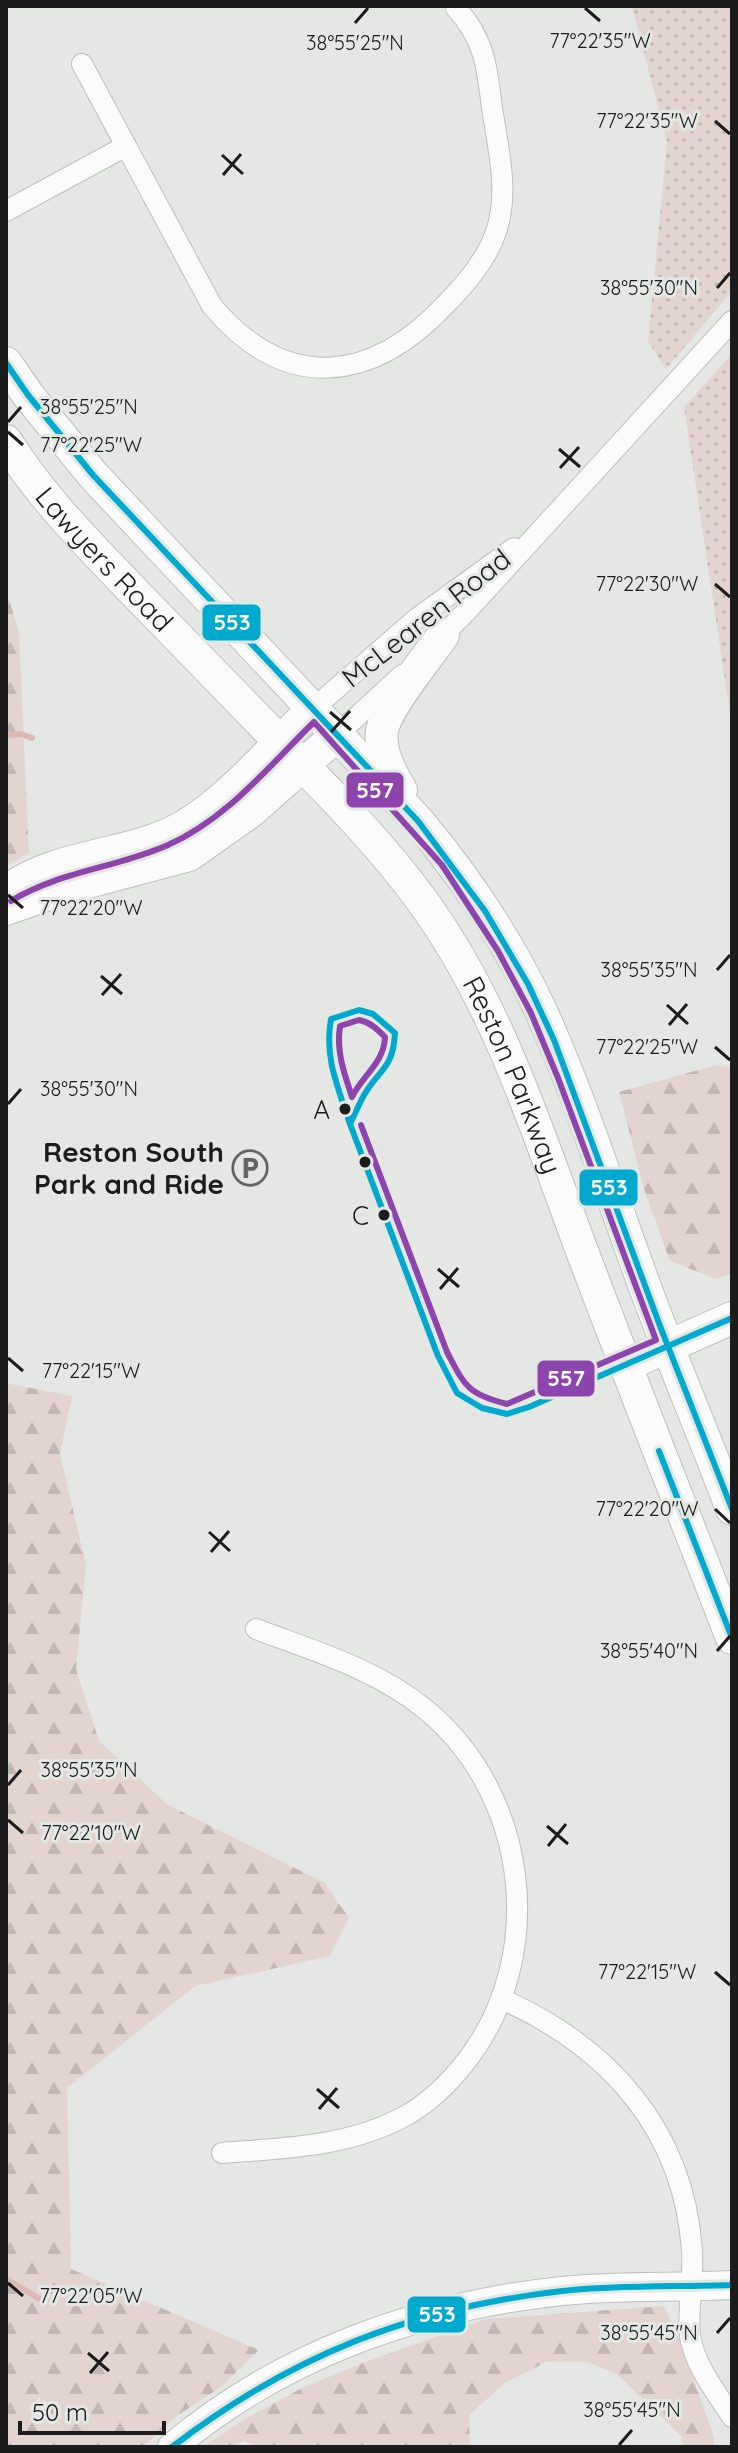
<svg xmlns="http://www.w3.org/2000/svg" width="738" height="2453" font-family="Quicksand,sans-serif">
  <defs>
    <pattern id="grass-dots" width="8" height="8" patternUnits="userSpaceOnUse" patternTransform="scale(2)"><rect width="8" height="8" fill="#e4d4d0"/><path d="M2 2h.1M6 6h.1" fill="none" stroke="#c3b5b2" stroke-width="1.8" stroke-linecap="round"/></pattern>
    <pattern id="forest-firs" width="22" height="20" patternUnits="userSpaceOnUse" patternTransform="scale(2)"><rect width="22" height="20" fill="#e4d4d0"/><path d="M5 1l3.5 6h-7zM16 11l3.5 6h-7z" fill="#c3b5b2"/></pattern>
  </defs>
  <rect width="100%" height="100%" fill="#e5e7e5"/>
  <g fill="url(#grass-dots)">
    <path d="M632 6H732V291L666 369 648 341 667 142Z"/>
    <path d="M732 354V727L684 407Z"/>
  </g>
  <g fill="url(#forest-firs)">
    <path d="M6 590 19 632 29 853 6 866Z"/>
    <path d="M716 1065 732 1068V1273L717 1279 670 1261 644 1189 619 1092Z"/>
    <path d="M6 1383 72 1396 60 1454 86 1565 76 1669 99 1741 168 1805 325 1883 349 1918 330 1956 195 1986 67 2088 71 2269 259 2350 221 2387 175 2417 143 2447H6Z"/>
    <path d="M664 2306 680 2341 714 2437 713 2447H684L681 2436 618 2375 588 2362H547L506 2382 469 2415 470 2447H257L244 2440 234 2447H203L243 2420 302 2388 365 2362 486 2319Z"/>
  </g>
  <g fill="none" stroke-linecap="round" stroke-linejoin="round">
    <g stroke="#dbbab3" stroke-width="6">
      <path d="M6 735 21 734 32 738"/>
      <path d="M6 2279 43 2301"/>
    </g>
    <defs>
      <g id="street">
        <path d="M82 64 212 306C286 394 372 383 446 304 467 283 488 258 497 229 509 190 498 148 492 108 487 67 485 40 456 8"/>
        <path d="M6 211 126 146"/>
        <path d="M436 642 466 612 732 321"/>
        <path d="M314 708 416 619 514 548"/>
        <path d="M338 734 402 675"/>
        <path d="M502 1999C609 2047 684 2130 692 2251 694 2278 687 2313 690 2336 695 2366 716 2392 732 2417"/>
        <path d="M222 2153C284 2148 349 2147 405 2116 429 2103 451 2081 468 2059 548 1953 528 1793 425 1709 376 1669 314 1651 256 1629"/>
      </g>
      <path id="secondary" d="M172 2447C283 2354 419 2306 562 2291 618 2285 675 2288 732 2285"/>
      <g id="primary">
        <path d="M6 363 28 395 93 475 418 821C466 878 508 941 540 1009 578 1092 606 1180 637 1265 666 1347 701 1427 732 1509"/>
        <path id="s1" d="M6 441C42 499 93 549 140 598 187 646 233 694 280 742 330 793 380 843 423 902 499 1007 537 1131 582 1251 631 1381 682 1509 732 1638"/>
        <path d="M401 790C391 774 379 751 382 731 386 707 428 657 443 635"/>
        <path d="M11 888C62 853 130 857 183 827 229 801 275 745 314 708"/>
        <path d="M6 909 69 887 189 855 250 812 338 734"/>
        <path d="M626 1365 732 1318"/>
      </g>
    </defs>
    <use href="#street" stroke="#bdbfbd" stroke-width="22"/>
    <use href="#secondary" stroke="#bdbfbd" stroke-width="30"/>
    <use href="#primary" stroke="#bdbfbd" stroke-width="34"/>
    <use href="#street" stroke="#fbfbfb" stroke-width="20"/>
    <use href="#secondary" stroke="#fbfbfb" stroke-width="28"/>
    <use href="#primary" stroke="#fbfbfb" stroke-width="32"/>
    <defs>
      <g id="bus-1">
        <path d="M6 363 28 395 93 475 418 821 485 911 528 984 554 1040 660 1326 732 1509"/>
        <path d="M359 1010 373 1014 395 1033C393 1069 380 1068 364 1095 359 1104 355 1114 350 1124 338 1087 324 1058 331 1019Z"/>
        <path d="M350 1124 438 1356 457 1393 482 1408 507 1414 529 1407 732 1318"/>
        <path d="M659 1451 732 1638"/>
        <path d="M172 2447C292 2355 412 2308 562 2291 618 2285 675 2287 732 2285"/>
      </g>
      <g id="bus-2">
        <path d="M11 901C60 871 116 868 168 845 227 819 268 767 314 722L442 865 498 951 531 1013 558 1078 656 1340 507 1404C467 1394 465 1386 447 1352L361 1125"/>
        <path d="M359 1020C370 1022 377 1029 385 1037 384 1063 363 1075 352 1097 344 1073 336 1051 340 1026Z"/>
      </g>
    </defs>
    <use href="#bus-1" stroke="#e4e8e4" stroke-width="12"/>
    <use href="#bus-2" stroke="#e4e8e4" stroke-width="12"/>
    <use href="#bus-1" stroke="#00a9ce" stroke-width="6"/>
    <use href="#bus-2" stroke="#8e44ad" stroke-width="6"/>
  </g>
  <path fill="none" stroke="#1b1c1b" stroke-width="3" d="M585 8 600 21M355 23 368 8M715 121 730 134M222 155 243 174M223 175 241 154M717 288 730 273M8 422 21 407M8 432 23 445M559 449 580 467M560 468 579 447M715 584 730 597M330 712 351 730M331 732 350 711M8 895 23 908M717 970 730 955M101 976 122 994M102 995 121 974M667 1005 688 1024M669 1025 687 1004M715 1047 730 1060M8 1104 21 1089M438 1269 459 1287M440 1289 458 1268M8 1358 23 1371M715 1509 730 1523M209 1532 230 1551M211 1552 229 1531M717 1651 730 1636M8 1785 21 1770M8 1820 23 1833M547 1826 568 1844M548 1846 566 1824M715 1972 730 1985M317 2089 339 2108M319 2109 337 2088M8 2283 23 2296M717 2333 730 2318M88 2353 109 2371M90 2373 108 2352M619 2445 632 2430"/>
  <defs>
    <symbol id="parking-ring" viewBox="-11 -11 22 22"><circle r="9.5" fill="#e4e8e4" stroke="#626362" stroke-width="1.5"/><path d="M-3.5-5.5H1a3.5 3.5 0 0 1 0 7H-1V5.5H-3.5ZM-1-3.4V-.6H.8a1.4 1.4 0 0 0 0-2.8Z" fill="#626362"/></symbol>
  </defs>
  <g fill-rule="evenodd">
    <use href="#parking-ring" x="230" y="1148" width="40" height="40"/>
  </g>
  <g fill="#1b1c1b" stroke="#e4e8e4" stroke-width="3">
    <circle cx="345" cy="1109" r="7"/>
    <circle cx="365" cy="1162" r="7"/>
    <circle cx="384" cy="1215" r="7"/>
  </g>
  <g text-anchor="middle" stroke-width="6" stroke-linejoin="round" paint-order="stroke">
    <g font-size="26" fill="#1b1c1b" stroke="#e4e8e4" text-anchor="end">
      <text x="330" y="1119">A</text>
      <text x="369" y="1225">C</text>
    </g>
    <g font-size="28" fill="#1b1c1b" stroke="#e4e8e4">
      <text dy="10" stroke="none"><textPath href="#s1" startOffset="154">Lawyers Road</textPath></text>
      <text transform="translate(426 618) rotate(-38)" y="10">McLearen Road</text>
      <text dy="10" stroke="none"><textPath href="#s1" startOffset="818">Reston Parkway</textPath></text>
    </g>
    <g font-size="28" font-weight="bold" fill="#1b1c1b" stroke="#e4e8e4" text-anchor="end">
      <text x="224" y="1162">Reston South<tspan x="224" dy="32">Park and Ride</tspan></text>
    </g>
  </g>
  <g font-size="20" text-anchor="middle" fill="#1b1c1b" stroke="#e4e8e4" stroke-width="6" stroke-linejoin="round" paint-order="stroke">
    <text x="600" y="48">77°22'35"W</text>
    <text x="355" y="50">38°55'25"N</text>
    <text x="647" y="128">77°22'35"W</text>
    <text x="649" y="295">38°55'30"N</text>
    <text x="89" y="414">38°55'25"N</text>
    <text x="91" y="452">77°22'25"W</text>
    <text x="647" y="591">77°22'30"W</text>
    <text x="91" y="915">77°22'20"W</text>
    <text x="649" y="977">38°55'35"N</text>
    <text x="647" y="1054">77°22'25"W</text>
    <text x="89" y="1096">38°55'30"N</text>
    <text x="91" y="1378">77°22'15"W</text>
    <text x="647" y="1516">77°22'20"W</text>
    <text x="649" y="1658">38°55'40"N</text>
    <text x="89" y="1777">38°55'35"N</text>
    <text x="91" y="1840">77°22'10"W</text>
    <text x="647" y="1979">77°22'15"W</text>
    <text x="91" y="2303">77°22'05"W</text>
    <text x="649" y="2340">38°55'45"N</text>
    <text x="632" y="2417">38°55'45"N</text>
  </g>
  <g stroke="#e4e8e4" stroke-width="3">
    <rect x="201" y="603" width="61" height="39" rx="8" fill="#00a9ce"/>
    <rect x="345" y="771" width="60" height="38" rx="8" fill="#8e44ad"/>
    <rect x="578" y="1168" width="61" height="39" rx="8" fill="#00a9ce"/>
    <rect x="536" y="1359" width="60" height="39" rx="8" fill="#8e44ad"/>
    <rect x="406" y="2295" width="61" height="39" rx="8" fill="#00a9ce"/>
  </g>
  <g font-size="22" text-anchor="middle" font-weight="bold" fill="#fff">
    <text x="232" y="630">553</text>
    <text x="375" y="798">557</text>
    <text x="609" y="1195">553</text>
    <text x="566" y="1386">557</text>
    <text x="437" y="2322">553</text>
  </g>
  <rect width="738" height="2453" fill="none" stroke="#1b1c1b" stroke-width="16"/>
  <path d="M20 2421v12h144v-12" fill="none" stroke="#1b1c1b" stroke-width="4"/>
  <text x="32" y="2421" font-size="24" fill="#1b1c1b" stroke="#e4e8e4" stroke-width="6" paint-order="stroke">50 m</text>
</svg>
